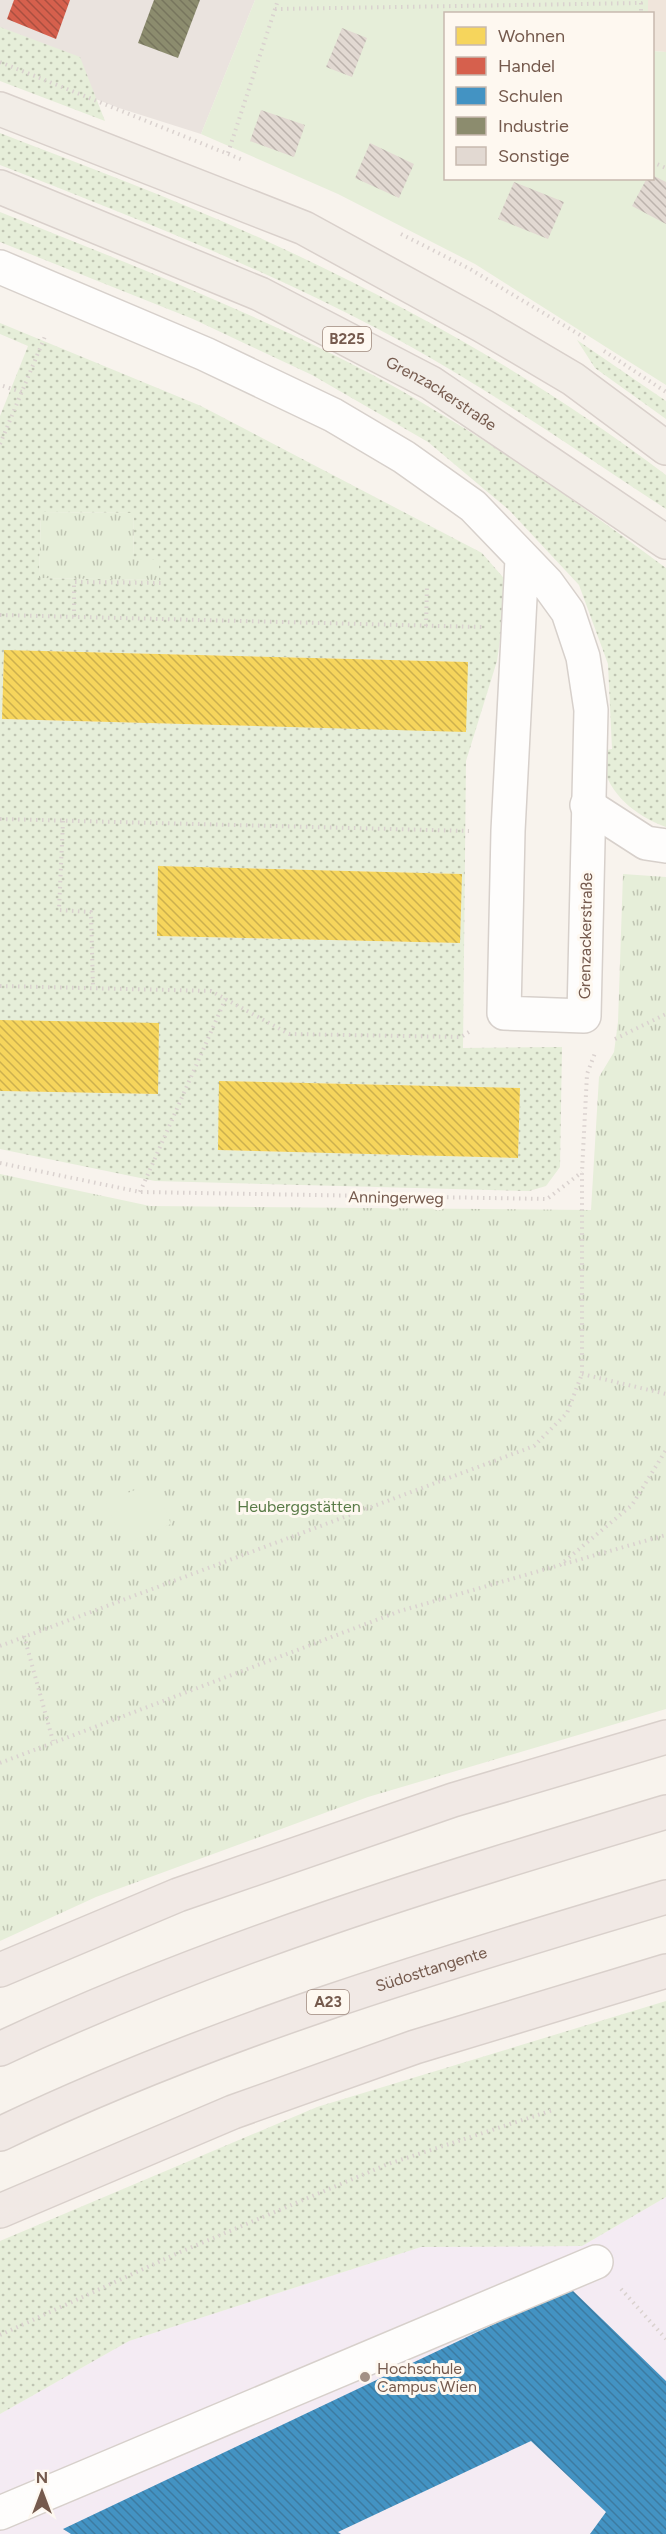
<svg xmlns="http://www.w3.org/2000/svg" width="666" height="2534" font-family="Figtree,sans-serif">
  <defs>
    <pattern id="grass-dots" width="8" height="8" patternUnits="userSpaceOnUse" patternTransform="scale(1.5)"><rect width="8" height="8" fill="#e6eed9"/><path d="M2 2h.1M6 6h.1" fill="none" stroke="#bfc4b2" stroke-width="1.8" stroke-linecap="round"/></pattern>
    <pattern id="park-tufts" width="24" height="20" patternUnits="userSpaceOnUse" patternTransform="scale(1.5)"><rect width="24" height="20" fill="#e6eed9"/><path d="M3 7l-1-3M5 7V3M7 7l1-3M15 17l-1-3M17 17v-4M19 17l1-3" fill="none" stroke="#bfc4b2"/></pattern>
    <pattern id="homes-back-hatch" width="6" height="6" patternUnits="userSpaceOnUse" patternTransform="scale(1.5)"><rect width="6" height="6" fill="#f6d55c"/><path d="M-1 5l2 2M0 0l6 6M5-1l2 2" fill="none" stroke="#ccb04e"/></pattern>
    <pattern id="shops-back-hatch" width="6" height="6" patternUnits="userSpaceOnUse" patternTransform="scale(1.5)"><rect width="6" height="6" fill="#d6604d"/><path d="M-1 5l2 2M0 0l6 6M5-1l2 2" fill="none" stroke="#a94f40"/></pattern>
    <pattern id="schools-back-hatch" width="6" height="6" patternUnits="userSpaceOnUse" patternTransform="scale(1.5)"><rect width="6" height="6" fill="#4393c3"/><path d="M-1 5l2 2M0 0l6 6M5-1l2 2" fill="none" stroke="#3d7ba1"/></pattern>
    <pattern id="industry-back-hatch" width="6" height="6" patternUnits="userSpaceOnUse" patternTransform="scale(1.5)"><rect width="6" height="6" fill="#8c8c6e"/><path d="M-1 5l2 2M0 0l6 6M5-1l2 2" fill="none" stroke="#77755d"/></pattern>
    <pattern id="building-back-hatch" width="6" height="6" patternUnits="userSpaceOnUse" patternTransform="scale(1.5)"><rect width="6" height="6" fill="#e2d9d2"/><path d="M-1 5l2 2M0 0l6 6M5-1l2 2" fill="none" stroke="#bcb3ad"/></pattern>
  </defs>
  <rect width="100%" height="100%" fill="#f8f3ed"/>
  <path fill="#f0e5db" d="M648 0H666V52L653 51 652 14 648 13Z"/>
  <path fill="#eae3de" d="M0 0H255L201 134 119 108 0 62Z"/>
  <path fill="#f4ebf3" d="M666 2197V2534H0V2414L129 2341 421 2247 582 2246Z"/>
  <g fill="url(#grass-dots)" fill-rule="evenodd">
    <path d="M0 27 80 57 105 121 0 81Z"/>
    <path d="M0 133C87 167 175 199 260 238 403 303 541 380 666 475V509C571 447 479 382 378 329 256 265 128 215 0 165Z"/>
    <path d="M0 212C110 256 220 299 326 351 447 410 558 488 666 568V827C631 814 604 790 600 751L612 749 608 664 579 585 509 510 428 442 312 375 193 319 0 242Z"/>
    <path d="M0 323 201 406 482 553 508 583 497 661 466 761 463 1048 562 1047 560 1167 546 1186 529 1191 155 1181 0 1149V1091L157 1094 159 1024 0 1020V416L28 346 0 334ZM41 512 134 513 133 560 159 580 39 578ZM4 650 467 662 297 727 2 719ZM159 866 461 874 460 943 157 936ZM220 1081 520 1088 518 1158 218 1150Z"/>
    <path d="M577 340 666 401V419L595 368Z"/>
    <path d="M666 2001V2197L582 2246 421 2247 129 2341 0 2414V2241L317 2107Z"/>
  </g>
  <g fill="url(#park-tufts)">
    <path d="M41 512 134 513 133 559 159 560V580L39 578Z"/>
    <path d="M623 874 666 877V1709L368 1797 96 1897 0 1941V1174L150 1206 591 1210 599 1077 614 1052 618 1022Z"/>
  </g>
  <g fill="#e6eed9">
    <path d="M255 0H648V13L446 14V178H652L653 51 666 52V385L475 264 338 194 201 134Z"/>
    <path d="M154 1482 171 1524 124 1544 106 1502Z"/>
  </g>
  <g fill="url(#homes-back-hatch)">
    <path d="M4 650 468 662 466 732 2 719Z"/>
    <path d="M158 866 462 874 460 943 157 936Z"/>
    <path d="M0 1020 159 1023 158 1094 0 1091Z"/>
    <path d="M219 1081 520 1088 518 1158 218 1150Z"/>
  </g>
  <path fill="url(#shops-back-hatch)" d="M14 0H70L56 39 7 19Z"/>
  <path fill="url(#schools-back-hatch)" d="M570 2288 666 2381V2534H590L606 2512 531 2441 338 2532 341 2534H71L63 2529Z"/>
  <path fill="url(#industry-back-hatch)" d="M154 0H200L178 58 138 43Z"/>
  <g fill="url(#building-back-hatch)">
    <path d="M342 28 367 38 352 77 326 67Z"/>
    <path d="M261 110 305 125 294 157 250 141Z"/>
    <path d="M370 143 414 164 399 198 355 178Z"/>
    <path d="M652 175 666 182V224L632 206 647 178H652Z"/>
    <path d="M514 182 564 202 548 239 498 219Z"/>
  </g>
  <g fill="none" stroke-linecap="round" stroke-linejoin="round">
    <defs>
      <g id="minor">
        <path d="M0 267 205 354 333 415 404 457 473 506 547 583 568 612 583 657 591 710 584 1016 504 1013 508 831 522 559"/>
        <path d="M587 805 646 843 666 846"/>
        <path d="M0 2513 596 2262"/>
      </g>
      <g id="major">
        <path d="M0 109 304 228 483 326 573 379 666 448"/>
        <path id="s1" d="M0 187 260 294 431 383 666 542"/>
      </g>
      <g id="highway">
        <path d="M0 1970 178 1895 453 1800 666 1737"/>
        <path d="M0 2049C214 1948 440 1880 666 1812"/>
        <path id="s2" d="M0 2134C213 2032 440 1964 666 1897"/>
        <path d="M0 2211 233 2112 415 2047 666 1971"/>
      </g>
    </defs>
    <use href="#minor" stroke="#d7d0cb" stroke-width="36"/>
    <use href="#major" stroke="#d9d0cb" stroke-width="36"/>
    <use href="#highway" stroke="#d9d0cb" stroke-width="36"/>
    <g stroke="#dad2cf" stroke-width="4" stroke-dasharray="1.5 4.5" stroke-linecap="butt">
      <path d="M275 9 641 3V14"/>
      <path d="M0 62 243 160"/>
      <path d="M228 153 278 0"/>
      <path d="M652 162 666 168"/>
      <path d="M401 234 470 269 585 338"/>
      <path d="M604 351 666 392"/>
      <path d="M3 386 22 392"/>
      <path d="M0 444 46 334"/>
      <path d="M0 615 482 627"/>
      <path d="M74 617V582L163 583"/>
      <path d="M426 626 427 586"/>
      <path d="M0 819 469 831"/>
      <path d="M63 821 59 910 91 912 93 988"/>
      <path d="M0 986 211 991 289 1034 461 1037 472 1030"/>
      <path d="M615 1039 666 1014"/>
      <path d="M0 1163 140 1192 547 1199 582 1172"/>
      <path d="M140 1192 226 998"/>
      <path d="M582 1374 666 1394"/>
      <path d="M564 1564 666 1535"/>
      <path d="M24 1636 53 1741"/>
      <path d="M0 1646 534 1446 567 1413 582 1374V1172L587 1074 595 1053"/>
      <path d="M0 1763 400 1611 560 1565 632 1505 666 1450"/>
      <path d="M621 2289 666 2339"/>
      <path d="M0 2335 178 2253 388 2164 553 2110"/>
    </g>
    <use href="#minor" stroke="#fefdfc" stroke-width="33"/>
    <use href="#major" stroke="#f2ede7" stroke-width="33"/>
    <use href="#highway" stroke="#f1e9e5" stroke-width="33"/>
  </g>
  <circle fill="#a39085" stroke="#fef8f0" stroke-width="2" cx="365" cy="2377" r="6"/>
  <g text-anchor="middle" stroke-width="6" stroke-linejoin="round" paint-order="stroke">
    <g fill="#fef8f0" stroke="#9e897e" stroke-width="1.5">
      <rect x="323" y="327" width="48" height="24" rx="4.5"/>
      <rect x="307" y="1990" width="42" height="24" rx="4.5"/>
    </g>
    <g font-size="15" font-weight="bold" fill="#755a4d">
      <text x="347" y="344">B225</text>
      <text x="328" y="2007">A23</text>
    </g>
    <g font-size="16" fill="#755a4d" stroke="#fef8f0">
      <text dy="6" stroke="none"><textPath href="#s1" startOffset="488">Grenzackerstraße</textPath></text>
      <text transform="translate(585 936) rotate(-89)" y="6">Grenzackerstraße</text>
      <text transform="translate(396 1197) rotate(1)" y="6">Anningerweg</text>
      <text dy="6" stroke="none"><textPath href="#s2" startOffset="462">Südosttangente</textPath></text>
    </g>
    <g font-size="16" fill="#587a46" stroke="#fef8f0">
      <text x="299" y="1512">Heuberggstätten</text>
    </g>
    <g font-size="16" fill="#755a4d" stroke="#fef8f0" text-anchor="start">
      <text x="377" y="2374">Hochschule<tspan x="377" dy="18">Campus Wien</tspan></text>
    </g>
  </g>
  <rect x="444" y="12" width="210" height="168" fill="#fef8f0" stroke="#c7b9af" stroke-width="1.5"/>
  <rect x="456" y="27" width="30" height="18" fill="#f6d55c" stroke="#c7b9af" stroke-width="1.5"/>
  <text x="498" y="42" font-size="18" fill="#755a4d">Wohnen</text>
  <rect x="456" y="57" width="30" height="18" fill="#d6604d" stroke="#c7b9af" stroke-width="1.5"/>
  <text x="498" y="72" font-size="18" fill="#755a4d">Handel</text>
  <rect x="456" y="87" width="30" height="18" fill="#4393c3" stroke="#c7b9af" stroke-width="1.5"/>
  <text x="498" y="102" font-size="18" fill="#755a4d">Schulen</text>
  <rect x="456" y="117" width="30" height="18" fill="#8c8c6e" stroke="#c7b9af" stroke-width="1.5"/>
  <text x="498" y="132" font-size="18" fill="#755a4d">Industrie</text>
  <rect x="456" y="147" width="30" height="18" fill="#e2d9d2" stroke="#c7b9af" stroke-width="1.5"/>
  <text x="498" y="162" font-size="18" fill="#755a4d">Sonstige</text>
  <g transform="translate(42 2492)" stroke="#fef8f0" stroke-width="4.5" paint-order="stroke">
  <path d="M0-4.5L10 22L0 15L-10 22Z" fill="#755a4d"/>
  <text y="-9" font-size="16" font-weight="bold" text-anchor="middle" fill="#755a4d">N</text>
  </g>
</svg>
